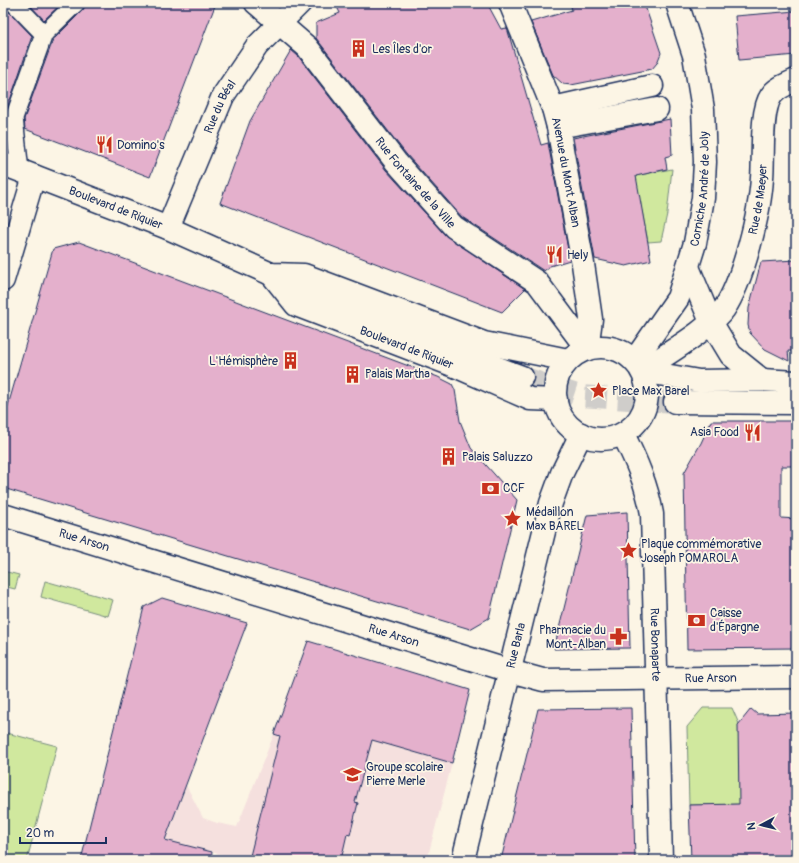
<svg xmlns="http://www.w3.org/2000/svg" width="799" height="863" font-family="Pangolin,sans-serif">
  <rect width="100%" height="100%" fill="#fcf5e5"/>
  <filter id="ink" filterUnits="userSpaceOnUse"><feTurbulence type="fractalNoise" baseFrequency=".025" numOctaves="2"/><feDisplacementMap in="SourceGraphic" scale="8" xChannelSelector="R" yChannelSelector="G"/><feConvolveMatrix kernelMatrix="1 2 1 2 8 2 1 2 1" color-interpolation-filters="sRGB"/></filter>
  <g filter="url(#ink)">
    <path fill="#f5e0de" d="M296 716 452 763 427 860H242L165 840 186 785 203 818 217 823 237 827 274 734 288 739Z"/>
    <g fill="#d0e89e" stroke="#768c7e">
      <path d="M672 169 667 214 661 241 648 242 642 211 629 177Z"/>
      <path d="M3 571 19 575 15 589 3 586Z"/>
      <path d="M45 581 113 600 108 616 41 597Z"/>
      <path d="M703 708H732L739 724V770L758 804 689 805 687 727Z"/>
      <path d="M3 732 57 746 27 860H3Z"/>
    </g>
    <g fill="#e4b0cc" stroke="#1b2f5e">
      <path d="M3 3 7 10 32 36 5 115 4 120Z"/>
      <path d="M28 3H62L44 20Z"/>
      <path d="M86 3H216L150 177 25 129 24 119 53 40 83 10Z"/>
      <path d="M335 3H487L501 29 507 28 541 145 548 143 570 260 550 266 544 271 462 217 406 154 316 38V23L340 13Z"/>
      <path d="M570 3H644L661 53 657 63 652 69 571 85 563 84 553 75 531 22 572 10Z"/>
      <path d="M796 11V55L739 60 735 16Z"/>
      <path d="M291 50 298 56 386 170 445 235 525 289 502 312 220 203 250 121Z"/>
      <path d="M670 119 672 155 665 157 667 169 636 176 651 260 626 266 595 259 573 138Z"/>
      <path d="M79 242 438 377 452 384 455 390 460 421 471 448 517 500 489 618 470 629 3 488V423L53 249Z"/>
      <path d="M796 260V351H788L789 361 765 349 750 333 748 325 749 308 761 262Z"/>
      <path d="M711 421H796V466H781V518L796 519V648L687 649 684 473 701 443Z"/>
      <path d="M627 512 630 648 554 649 587 515Z"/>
      <path d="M162 598 247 623 165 840 212 852 211 860H81L144 607Z"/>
      <path d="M308 641 470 690 452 763 372 740 355 802 358 803 350 835 347 834 341 860H249L280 736 274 734Z"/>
      <path d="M631 708 635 860H501L538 709Z"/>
      <path d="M751 709 757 714 796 713V860H691L689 805 739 804 738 725Z"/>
    </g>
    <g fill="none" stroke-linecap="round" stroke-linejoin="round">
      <path stroke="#cfcdca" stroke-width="22" stroke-dasharray="22 11" stroke-linecap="butt" d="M522 377 580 396 675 402"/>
      <defs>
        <g id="service">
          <path d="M14 3 44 34"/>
          <path d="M20 171 14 118 44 34 76 3"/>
        </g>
        <g id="minor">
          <path id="s1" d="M256 3 307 47 396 162 454 227 537 282 587 349"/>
          <path id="s2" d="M510 3 553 108 558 127 583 264 591 319 587 349"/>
          <path d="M553 108 652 86"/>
          <path d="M558 127 657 109"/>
          <path id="s3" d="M168 228 223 96 257 46 300 3"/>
          <path d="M688 267 711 322 731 355 762 380"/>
          <path id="s4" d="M272 275 296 305 455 366 530 399 556 400"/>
          <path d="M3 280 34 176"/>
          <path id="s5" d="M642 371C664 355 709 330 724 309 743 281 760 212 762 178 764 158 760 112 771 96 776 88 787 84 796 80"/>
          <path id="s6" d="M623 434C636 460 647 485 652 514L661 860"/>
        </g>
        <g id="secondary">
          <path d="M271 274 301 291 394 329 522 377"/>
          <path d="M642 371 699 381 762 380 796 382"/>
          <path d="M675 402 796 403"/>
          <path id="s7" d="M510 671 543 680 796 677"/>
        </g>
        <g id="primary">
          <path id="s8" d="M3 164 168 228 271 274 304 275 484 343 568 360"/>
          <circle cx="601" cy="393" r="46"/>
          <path id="s9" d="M634 361 678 298 695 243 703 198 705 162 703 109 694 55 677 3"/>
          <path id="s10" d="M3 515 510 671"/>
          <path id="s11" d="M463 860 551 503 562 473 581 434"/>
        </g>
      </defs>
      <use href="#service" stroke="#1b2f5e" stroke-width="20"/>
      <use href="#minor" stroke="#1b2f5e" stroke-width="25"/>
      <use href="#secondary" stroke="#1b2f5e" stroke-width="25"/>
      <use href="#primary" stroke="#1b2f5e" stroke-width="25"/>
      <use href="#service" stroke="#fcf5e5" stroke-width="17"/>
      <use href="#minor" stroke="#fcf5e5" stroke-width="22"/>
      <use href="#secondary" stroke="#fcf5e5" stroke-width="22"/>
      <use href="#primary" stroke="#fcf5e5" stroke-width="22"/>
    </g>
  </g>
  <defs>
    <symbol id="building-bare" viewBox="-9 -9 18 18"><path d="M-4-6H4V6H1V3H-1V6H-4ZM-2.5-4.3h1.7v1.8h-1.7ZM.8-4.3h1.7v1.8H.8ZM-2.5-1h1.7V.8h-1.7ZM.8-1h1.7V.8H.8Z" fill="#c8321e" stroke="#fcf5e5" stroke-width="2.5" paint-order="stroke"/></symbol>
    <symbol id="restaurant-bare" viewBox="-9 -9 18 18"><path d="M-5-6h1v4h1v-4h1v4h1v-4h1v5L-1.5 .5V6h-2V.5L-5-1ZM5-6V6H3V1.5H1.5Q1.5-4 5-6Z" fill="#c8321e" stroke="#fcf5e5" stroke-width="2.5" paint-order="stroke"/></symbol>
    <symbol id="sight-bare" viewBox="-9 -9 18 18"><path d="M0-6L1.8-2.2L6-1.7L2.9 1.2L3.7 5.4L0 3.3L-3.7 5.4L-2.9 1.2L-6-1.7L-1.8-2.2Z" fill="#c8321e" stroke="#fcf5e5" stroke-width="2.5" paint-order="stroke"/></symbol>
    <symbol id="bank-bare" viewBox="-9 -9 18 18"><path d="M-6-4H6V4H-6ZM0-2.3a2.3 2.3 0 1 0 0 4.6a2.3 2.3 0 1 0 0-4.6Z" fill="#c8321e" stroke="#fcf5e5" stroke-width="2.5" paint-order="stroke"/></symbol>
    <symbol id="pharmacy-bare" viewBox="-9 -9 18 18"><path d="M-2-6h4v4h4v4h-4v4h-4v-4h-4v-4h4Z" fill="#c8321e" stroke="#fcf5e5" stroke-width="2.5" paint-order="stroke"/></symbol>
    <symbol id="school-bare" viewBox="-9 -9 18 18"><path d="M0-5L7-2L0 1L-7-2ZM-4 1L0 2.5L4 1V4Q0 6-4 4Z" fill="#c8321e" stroke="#fcf5e5" stroke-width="2.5" paint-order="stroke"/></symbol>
  </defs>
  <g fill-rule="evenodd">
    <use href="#building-bare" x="346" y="36" width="25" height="25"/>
    <use href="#restaurant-bare" x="92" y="132" width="25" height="25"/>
    <use href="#restaurant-bare" x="542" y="242" width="25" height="25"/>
    <use href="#building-bare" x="278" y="348" width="25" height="25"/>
    <use href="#building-bare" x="340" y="362" width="25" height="25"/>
    <use href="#sight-bare" x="586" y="378" width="25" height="25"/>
    <use href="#restaurant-bare" x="740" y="420" width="25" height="25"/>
    <use href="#building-bare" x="436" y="444" width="25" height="25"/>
    <use href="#bank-bare" x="478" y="476" width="25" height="25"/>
    <use href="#sight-bare" x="500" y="506" width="25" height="25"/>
    <use href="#sight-bare" x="616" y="538" width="25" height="25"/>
    <use href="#bank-bare" x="684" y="608" width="25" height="25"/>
    <use href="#pharmacy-bare" x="606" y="624" width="25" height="25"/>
    <use href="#school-bare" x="340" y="762" width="25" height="25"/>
  </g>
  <g text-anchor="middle" stroke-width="3.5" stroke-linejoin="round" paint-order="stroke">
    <g font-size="12" fill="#1b2f5e" stroke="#fcf5e5" text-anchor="start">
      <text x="372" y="53">Les Îles d'or</text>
      <text x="117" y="149">Domino's</text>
      <text x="567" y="259">Hely</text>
      <text x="278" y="365" text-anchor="end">L'Hémisphère</text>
      <text x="365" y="378">Palais Martha</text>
      <text x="612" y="395">Place Max Barel</text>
      <text x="739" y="436" text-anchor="end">Asia Food</text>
      <text x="462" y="461">Palais Saluzzo</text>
      <text x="503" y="492">CCF</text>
      <text x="526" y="516">Médaillon<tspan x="526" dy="14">Max BAREL</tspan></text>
      <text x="641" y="548">Plaque commémorative<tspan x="641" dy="14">Joseph POMAROLA</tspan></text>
      <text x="710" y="617">Caisse<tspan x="710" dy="14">d'Épargne</tspan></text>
      <text x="606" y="634" text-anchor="end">Pharmacie du<tspan x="606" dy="14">Mont-Alban</tspan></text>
      <text x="366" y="771">Groupe scolaire<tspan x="366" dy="14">Pierre Merle</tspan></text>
    </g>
    <g font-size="12" fill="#1b2f5e" stroke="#fcf5e5">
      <text dy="4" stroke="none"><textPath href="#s3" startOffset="132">Rue du Béal</textPath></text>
      <text dy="4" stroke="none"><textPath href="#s2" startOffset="179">Avenue du Mont Alban</textPath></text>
      <text dy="4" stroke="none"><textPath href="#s1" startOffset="241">Rue Fontaine de la Ville</textPath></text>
      <text dy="4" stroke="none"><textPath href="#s9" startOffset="189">Corniche André de Joly</textPath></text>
      <text dy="4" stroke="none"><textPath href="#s5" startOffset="219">Rue de Maeyer</textPath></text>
      <text dy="4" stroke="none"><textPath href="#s8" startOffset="121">Boulevard de Riquier</textPath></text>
      <text dy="4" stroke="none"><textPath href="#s4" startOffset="157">Boulevard de Riquier</textPath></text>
      <text dy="4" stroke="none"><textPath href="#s10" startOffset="85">Rue Arson</textPath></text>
      <text dy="4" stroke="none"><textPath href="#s10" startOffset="409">Rue Arson</textPath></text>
      <text dy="4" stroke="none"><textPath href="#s6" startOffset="216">Rue Bonaparte</textPath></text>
      <text dy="4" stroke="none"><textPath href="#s11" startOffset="221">Rue Barla</textPath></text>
      <text dy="4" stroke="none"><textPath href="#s7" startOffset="202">Rue Arson</textPath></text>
    </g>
  </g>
  <rect width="799" height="863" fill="none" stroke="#fcf5e5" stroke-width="16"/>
  <rect x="8" y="8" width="783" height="847" fill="none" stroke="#1b2f5e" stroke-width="1.5" filter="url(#ink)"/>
  <g transform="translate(761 825) rotate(263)" stroke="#fcf5e5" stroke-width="3" paint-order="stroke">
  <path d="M0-3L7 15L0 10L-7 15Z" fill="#1b2f5e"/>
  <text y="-6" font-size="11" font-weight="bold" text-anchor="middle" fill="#1b2f5e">N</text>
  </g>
  <path d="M20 837v6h86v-6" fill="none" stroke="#1b2f5e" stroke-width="2"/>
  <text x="26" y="837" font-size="12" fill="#1b2f5e" stroke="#fcf5e5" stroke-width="3" paint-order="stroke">20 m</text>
</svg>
